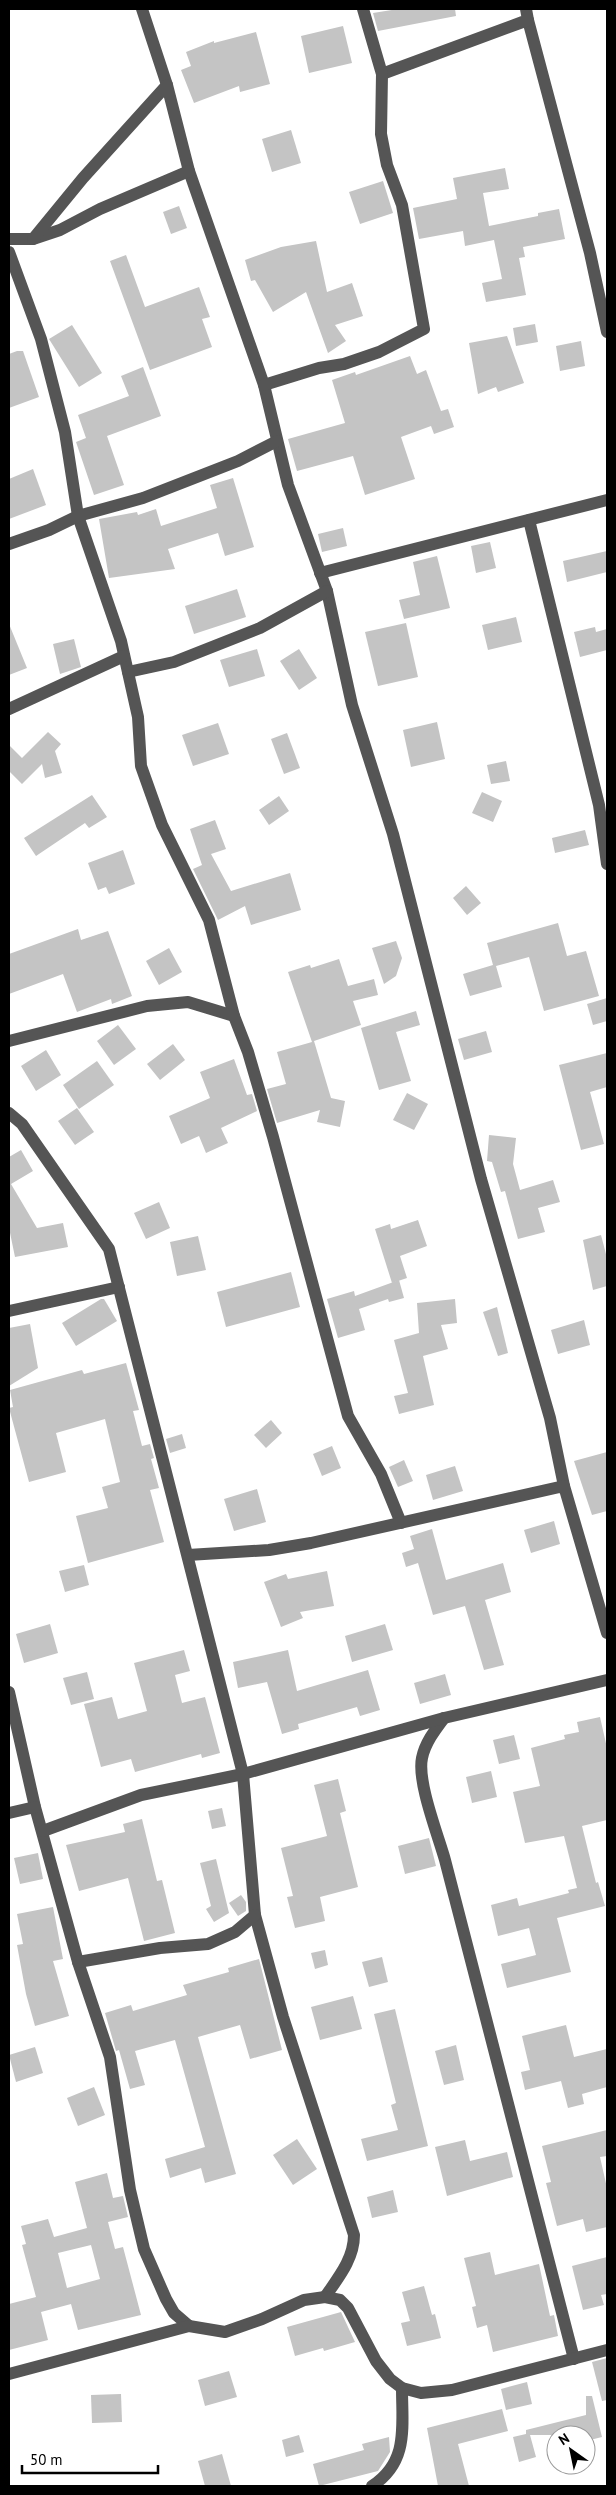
<svg xmlns="http://www.w3.org/2000/svg" width="616" height="2495" font-family="'PT Sans',sans-serif">
  <rect width="100%" height="100%" fill="#fff"/>
  <g fill="#c4c4c4" fill-rule="evenodd">
    <path d="M398 9H455L456 16 378 31 373 13Z"/>
    <path d="M343 26 352 63 309 73 301 36Z"/>
    <path d="M256 32 270 84 240 92 239 86 194 103 181 70 191 66 186 52 214 41V43Z"/>
    <path d="M291 130 301 163 272 172 262 139Z"/>
    <path d="M505 168 509 189 483 193 489 226 538 216V213L559 209 565 239 523 247 525 257 519 258 526 295 486 302 482 283 502 279 494 240 465 246 463 231 419 239 413 208 457 199 453 178Z"/>
    <path d="M383 181 393 213 360 224 349 192Z"/>
    <path d="M179 206 187 228 171 234 163 212Z"/>
    <path d="M316 241 327 292 352 283 363 316 335 325 346 341 328 353 306 292 273 312 255 280 251 281 245 260 281 247Z"/>
    <path d="M126 255 145 307 199 287 210 317 202 319 212 347 150 370 110 261Z"/>
    <path d="M535 324 538 342 516 346 513 328Z"/>
    <path d="M72 325 102 373 79 387 49 339Z"/>
    <path d="M507 336 524 383 498 392 496 387 478 394 469 343Z"/>
    <path d="M581 341 585 366 560 371 556 346Z"/>
    <path d="M17 351H23L39 397 9 408V354Z"/>
    <path d="M410 356 417 374 426 370 441 411 448 409 454 427 434 434 431 426 401 437 415 479 365 495 353 456 297 471 288 439 345 423 332 380 355 372 356 375Z"/>
    <path d="M143 367 161 416 107 436 124 485 94 495 76 442 86 438 78 415 129 396 121 376Z"/>
    <path d="M33 469 46 505 9 519V479Z"/>
    <path d="M233 478 254 547 225 556 218 533 168 549 175 569 109 578 99 519 137 512 138 515 156 509 161 526 217 508 210 485Z"/>
    <path d="M343 528 347 546 322 552 318 534Z"/>
    <path d="M490 542 496 568 476 573 471 546Z"/>
    <path d="M607 551V572L567 582 563 561Z"/>
    <path d="M437 556 450 608 404 619 399 600 420 595 413 562Z"/>
    <path d="M237 589 246 617 194 634 185 606Z"/>
    <path d="M516 617 522 642 488 650 482 625Z"/>
    <path d="M406 623 418 677 378 686 365 632Z"/>
    <path d="M9 624 27 668 9 675Z"/>
    <path d="M595 627 596 632 607 629V650L580 657 574 632Z"/>
    <path d="M74 639 81 667 60 674 53 644Z"/>
    <path d="M257 649 265 676 229 687 220 660Z"/>
    <path d="M299 649 317 678 299 690 280 661Z"/>
    <path d="M437 722 445 759 411 767 403 730Z"/>
    <path d="M218 723 229 754 193 766 182 735Z"/>
    <path d="M48 732 61 744 55 751 62 773 45 778 42 764 22 784 9 771V745L22 758Z"/>
    <path d="M287 733 300 768 284 774 271 739Z"/>
    <path d="M506 761 510 781 491 784 487 765Z"/>
    <path d="M482 792 502 801 493 822 472 813Z"/>
    <path d="M92 795 107 817 89 828 85 823 36 856 24 838Z"/>
    <path d="M279 796 289 811 269 825 259 810Z"/>
    <path d="M215 820 226 849 211 854 231 891 290 873 301 910 251 925 245 906 218 920 193 869 202 865 190 829Z"/>
    <path d="M585 830 589 845 555 853 552 838Z"/>
    <path d="M123 850 135 884 109 894 106 887 98 890 88 863Z"/>
    <path d="M466 886 481 903 467 915 453 898Z"/>
    <path d="M558 923 567 956 586 951 599 996 544 1011 529 957 496 966 502 987 470 996 463 974 493 965 487 943Z"/>
    <path d="M78 929 81 940 108 931 132 996 112 1004 111 999 77 1012 63 974 9 994V954Z"/>
    <path d="M396 941 402 958 396 976 384 984 372 948Z"/>
    <path d="M169 948 182 972 159 985 146 961Z"/>
    <path d="M339 959 348 986 374 979 378 995 353 1001 361 1025 314 1041 331 1098 345 1101 340 1127 317 1122 320 1110 277 1123 267 1089 286 1084 277 1052 312 1042 288 972 310 965 311 968Z"/>
    <path d="M607 998V1021L593 1025 587 1004Z"/>
    <path d="M416 1011 420 1025 396 1032 411 1081 379 1090 361 1028Z"/>
    <path d="M118 1025 136 1049 114 1065 97 1041Z"/>
    <path d="M486 1031 492 1052 464 1060 458 1039Z"/>
    <path d="M173 1044 185 1060 160 1080 147 1064Z"/>
    <path d="M46 1050 61 1075 36 1091 21 1066Z"/>
    <path d="M607 1053V1087L590 1092 604 1144 581 1150 559 1065Z"/>
    <path d="M234 1059 247 1095 252 1094 257 1111 221 1128 228 1143 206 1153 199 1136 181 1144 169 1116 210 1098 200 1072Z"/>
    <path d="M97 1061 114 1085 79 1109 63 1085Z"/>
    <path d="M407 1093 428 1104 414 1130 393 1120Z"/>
    <path d="M77 1108 94 1132 75 1145 58 1121Z"/>
    <path d="M489 1135 516 1138 513 1164 520 1190 553 1180 560 1202 538 1208 545 1232 518 1239 505 1191 501 1192 492 1162 487 1161Z"/>
    <path d="M21 1150 33 1171 11 1184 37 1228 63 1223 68 1247 15 1257 9 1228V1157Z"/>
    <path d="M159 1202 170 1228 146 1239 134 1213Z"/>
    <path d="M418 1220 427 1246 400 1256 407 1278 392 1283 375 1229 390 1224 391 1229Z"/>
    <path d="M601 1235 607 1258V1286L593 1290 583 1240Z"/>
    <path d="M198 1236 206 1270 177 1276 170 1242Z"/>
    <path d="M291 1272 300 1307 226 1327 217 1292Z"/>
    <path d="M399 1280 404 1298 389 1302 388 1299 359 1309 365 1330 338 1338 327 1299 354 1291 355 1296Z"/>
    <path d="M101 1299H104L117 1321 76 1346 62 1323Z"/>
    <path d="M455 1299 457 1323 441 1325 448 1349 423 1356 434 1405 399 1414 394 1396 408 1393 394 1340 419 1333 417 1303Z"/>
    <path d="M497 1307 508 1353 498 1356 483 1312Z"/>
    <path d="M584 1320 590 1345 558 1354 551 1330Z"/>
    <path d="M30 1324 38 1368 9 1386V1328Z"/>
    <path d="M126 1363 139 1410 133 1411 142 1446 150 1444 154 1458 151 1459 159 1488 150 1490 164 1542 88 1563 76 1516 108 1508 102 1487 120 1482 105 1419 56 1433 66 1472 29 1482 9 1408 13 1407 10 1390 82 1370 84 1374Z"/>
    <path d="M271 1420 282 1433 266 1448 254 1435Z"/>
    <path d="M182 1434 186 1448 170 1453 166 1439Z"/>
    <path d="M332 1446 341 1468 322 1476 313 1454Z"/>
    <path d="M607 1452V1511L592 1515 574 1461Z"/>
    <path d="M404 1460 413 1481 398 1487 389 1467Z"/>
    <path d="M455 1466 463 1491 433 1500 426 1475Z"/>
    <path d="M257 1489 266 1522 234 1531 224 1499Z"/>
    <path d="M554 1521 560 1544 531 1553 524 1530Z"/>
    <path d="M432 1529 446 1580 503 1563 511 1592 485 1600 504 1665 484 1670 465 1606 433 1615 418 1563 406 1567 402 1553 414 1549 410 1536Z"/>
    <path d="M84 1565 89 1585 65 1592 59 1571Z"/>
    <path d="M327 1571 334 1606 300 1612 303 1618 281 1627 264 1582 286 1574 288 1579Z"/>
    <path d="M50 1624 58 1653 24 1663 16 1634Z"/>
    <path d="M385 1624 393 1650 352 1662 345 1636Z"/>
    <path d="M184 1650 190 1671 175 1675 182 1703 205 1697 220 1753 202 1758 201 1754 135 1772 131 1759 101 1767 84 1704 112 1697 118 1719 147 1711 134 1663Z"/>
    <path d="M288 1650 297 1691 368 1670 380 1710 360 1716 357 1707 298 1724 299 1729 282 1734 267 1682 238 1688 233 1662Z"/>
    <path d="M87 1672 94 1699 71 1705 63 1678Z"/>
    <path d="M445 1674 451 1695 420 1704 414 1683Z"/>
    <path d="M600 1717 607 1748V1820L582 1826 596 1883 598 1882 605 1906 557 1918 571 1972 507 1988 501 1964 536 1955 529 1928 498 1936 491 1905 517 1898 519 1906 569 1893 568 1890 577 1888 564 1836 525 1843 513 1792 540 1786 531 1748 565 1739 564 1735 579 1732 577 1722Z"/>
    <path d="M514 1735 520 1759 499 1764 493 1740Z"/>
    <path d="M491 1771 497 1797 472 1803 466 1777Z"/>
    <path d="M338 1779 346 1811 340 1813 358 1887 320 1897 325 1921 295 1928 287 1897 293 1896 281 1848 327 1836 314 1785Z"/>
    <path d="M222 1808 226 1826 212 1829 208 1811Z"/>
    <path d="M142 1819 157 1881 162 1880 175 1933 144 1941 128 1878 79 1891 66 1845 125 1832 123 1824Z"/>
    <path d="M429 1838 436 1866 405 1874 398 1846Z"/>
    <path d="M38 1853 43 1879 20 1884 14 1858Z"/>
    <path d="M216 1859 229 1913 214 1922 206 1909 211 1906 200 1863Z"/>
    <path d="M241 1895 246 1902V1911L238 1916 229 1903Z"/>
    <path d="M53 1907 63 1959 53 1961 69 2016 35 2026 26 1994 17 1945 23 1944 17 1914Z"/>
    <path d="M325 1950 328 1965 315 1969 311 1953Z"/>
    <path d="M382 1957 388 1982 369 1987 362 1962Z"/>
    <path d="M259 1959 282 2050 250 2059 240 2025 198 2037 236 2174 205 2183 201 2168 170 2178 165 2159 205 2147 175 2040 135 2051 145 2085 130 2089 119 2050 116 2051 105 2013 131 2005 133 2011 187 1995 183 1985 229 1972 228 1968Z"/>
    <path d="M353 1996 362 2029 320 2040 311 2007Z"/>
    <path d="M395 2009 428 2146 367 2161 361 2139 398 2130 391 2105 396 2103 374 2014Z"/>
    <path d="M566 2025 574 2057 607 2049V2087L582 2094 584 2104 568 2108 561 2081 525 2090 521 2072 530 2070 522 2036Z"/>
    <path d="M456 2045 464 2080 444 2085 435 2051Z"/>
    <path d="M35 2047 43 2073 16 2082 9 2055Z"/>
    <path d="M94 2087 105 2115 78 2126 67 2098Z"/>
    <path d="M607 2130V2156L600 2157 607 2188V2227L586 2232 583 2219 557 2226 546 2183 551 2182 542 2146Z"/>
    <path d="M297 2139 317 2169 293 2185 273 2155Z"/>
    <path d="M465 2140 470 2161 507 2152 513 2177 447 2196 435 2147Z"/>
    <path d="M107 2173 113 2198 123 2196 128 2217 108 2222 115 2249 123 2247 141 2315 78 2330 71 2304 41 2312 48 2340 9 2350V2304L36 2297 22 2245 26 2244 21 2226 48 2219 54 2237 87 2228 75 2182ZM91 2245 100 2279 67 2288 58 2253Z"/>
    <path d="M393 2190 398 2212 372 2218 367 2197Z"/>
    <path d="M490 2252 495 2275 539 2264 550 2316 554 2315 558 2336 493 2352 487 2325 477 2328 472 2307 476 2306 464 2258Z"/>
    <path d="M607 2257V2294L601 2295 604 2305 583 2310 572 2266Z"/>
    <path d="M424 2286 432 2315 435 2314 441 2338 407 2346 401 2323 410 2321 402 2292Z"/>
    <path d="M341 2312 355 2342 324 2351 323 2348 295 2356 287 2327Z"/>
    <path d="M607 2358V2400L602 2401 592 2362Z"/>
    <path d="M229 2371 237 2397 205 2406 198 2380Z"/>
    <path d="M527 2382 532 2404 506 2410 501 2389Z"/>
    <path d="M121 2394 122 2422 92 2423 91 2395Z"/>
    <path d="M586 2396H592L602 2437 586 2441V2435H530L536 2457 519 2462 513 2437 526 2434V2430L586 2415Z"/>
    <path d="M502 2409 508 2431 458 2444 469 2486H438L427 2428Z"/>
    <path d="M299 2435 304 2452 286 2457 282 2440Z"/>
    <path d="M389 2437 390 2452 378 2471 319 2486 313 2464 364 2450 362 2444Z"/>
    <path d="M222 2454 231 2486H205L198 2461Z"/>
  </g>
  <g fill="none" stroke-linecap="round" stroke-linejoin="round">
    <g stroke="#555" stroke-width="12">
      <path d="M142 9 167 85 189 171 264 385 288 485 327 591 352 705 393 834 481 1179 550 1418 564 1486"/>
      <path d="M528 20 590 253 607 332"/>
      <path d="M382 74 528 20 526 9"/>
      <path d="M9 239H33L60 230 100 209 189 171"/>
      <path d="M33 239 83 178 167 85"/>
      <path d="M9 252 41 339 65 432 78 516 121 641 138 717 141 766 162 825 209 920 234 1016 248 1052 273 1137 348 1416 381 1474 401 1523"/>
      <path d="M264 385 319 368 344 364 379 352 424 329 402 205 387 165 381 134 382 74 363 9"/>
      <path d="M529 520 599 805 607 864"/>
      <path d="M9 544 49 530 78 516 143 498 238 461 277 441"/>
      <path d="M320 573 607 500"/>
      <path d="M128 672 174 662 260 628 327 591"/>
      <path d="M9 709 124 656"/>
      <path d="M9 1041 147 1006 188 1002 234 1016"/>
      <path d="M9 1113 22 1124 109 1249 243 1774 255 1915 283 2017 354 2235C354 2259 338 2278 325 2297"/>
      <path d="M9 1311 119 1287"/>
      <path d="M188 1555 269 1550 311 1543 564 1486 607 1633"/>
      <path d="M9 1692 35 1807 78 1962 110 2057 130 2190 144 2249 166 2299 174 2313 189 2326"/>
      <path d="M444 1718C435 1730 425 1743 422 1758 417 1782 438 1835 445 1860L574 2359"/>
      <path d="M9 1813 35 1807"/>
      <path d="M43 1831 141 1795 243 1774 444 1718 607 1680"/>
      <path d="M78 1962 160 1948 208 1944 235 1932 255 1915"/>
      <path d="M9 2374 189 2326 225 2332 262 2319 304 2300 325 2297 340 2300 348 2308 376 2361 390 2379 402 2388 421 2393 452 2390 607 2350"/>
      <path d="M372 2486C409 2462 402 2427 402 2388"/>
    </g>
  </g>
  <rect width="616" height="2495" fill="none" stroke="#000000" stroke-width="20"/>
  <g transform="translate(571 2450) rotate(327)"><circle r="24" fill="#ffffff" stroke="#999999"/>
  <path d="M0-4L9 19L0 12L-9 19Z" fill="#000000"/>
  <text y="-8" font-size="14" font-weight="bold" text-anchor="middle" fill="#000000">N</text>
  </g>
  <path d="M22 2465v8h136v-8" fill="none" stroke="#000000" stroke-width="2.5"/>
  <text x="30" y="2465" font-size="15" fill="#000000" stroke="#ffffff" stroke-width="4" paint-order="stroke">50 m</text>
</svg>
